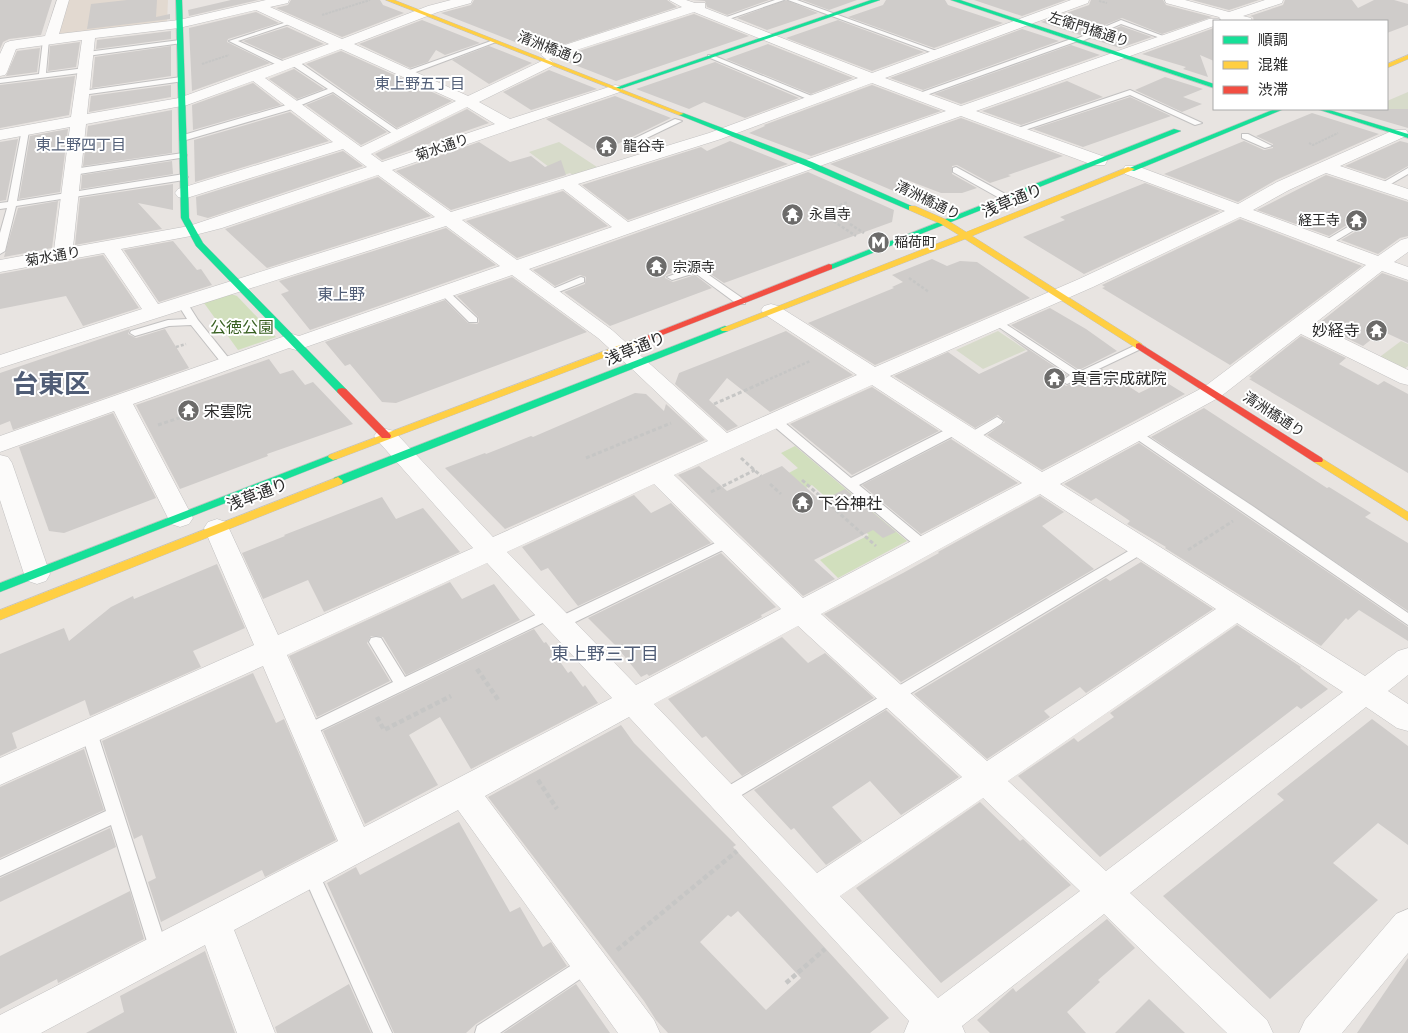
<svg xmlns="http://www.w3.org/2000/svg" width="1408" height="1033" font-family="'Archivo Narrow','Noto Sans JP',sans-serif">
  <rect width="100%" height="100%" fill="#e8e4e1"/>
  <path fill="#e2d9d0" d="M68 0H168L167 22 58 34Z"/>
  <g fill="#d1dfbd">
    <path d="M231 294 237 296 276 337 238 350 204 303Z"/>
    <path d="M795 446 907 541 838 578 820 560 869 535 812 485 802 490 785 475 798 468 781 453Z"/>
  </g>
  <g fill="#d7dbca">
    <path d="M1408 92V115L1386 109 1387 101Z"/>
    <path d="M559 142 597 167 573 175 570 173 561 176 529 152Z"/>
    <path d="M998 331 1026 350 983 369 956 350Z"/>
    <path d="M1401 341 1408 344V366L1403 370 1377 359Z"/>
  </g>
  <g fill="#cfccca" fill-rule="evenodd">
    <path d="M0 0H52L41 35 9 39 3 42 0 49Z"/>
    <path d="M127 0H157L156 17 170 14V19L87 29 91 4Z"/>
    <path d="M231 0H258L189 16 188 10Z"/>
    <path d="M291 0H380L383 5 404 13 342 37 276 8 288 5Z"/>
    <path d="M474 0H667L677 7 541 52 441 13 471 5Z"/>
    <path d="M692 0H769L727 15 707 7 705 1Z"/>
    <path d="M786 0 818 13 767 30 737 18Z"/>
    <path d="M802 0H857L829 10Z"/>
    <path d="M886 0H945L948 5 1003 23 934 48 848 17 883 5Z"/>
    <path d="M974 0H1066L1022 16Z"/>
    <path d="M1091 0H1163L1166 5 1212 17 1162 34 1122 18 1080 35 1041 22 1089 5Z"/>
    <path d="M1192 0H1259L1229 10Z"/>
    <path d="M1285 0H1352L1358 8 1374 0H1394L1408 4V25L1387 33V21H1254L1253 17 1250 16 1283 5Z"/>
    <path d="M256 12 279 23 228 39 227 42 270 63 192 91 189 28Z"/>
    <path d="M694 14 749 36 616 81 557 58Z"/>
    <path d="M422 20 480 43 445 55 436 50 428 62 410 68 359 44Z"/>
    <path d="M838 20 924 52 872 71 786 38Z"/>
    <path d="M1121 26 1152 37 1120 48 1092 39Z"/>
    <path d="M287 27 324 44 282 59 243 41Z"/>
    <path d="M1214 28V61L1200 55 1208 77 1183 69 1186 67 1142 54Z"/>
    <path d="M1022 29 1059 41 923 90 890 78Z"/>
    <path d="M171 31V39L96 49 97 40Z"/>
    <path d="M80 42 76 67 48 71 50 46Z"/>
    <path d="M768 44 853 78 811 94 726 59Z"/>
    <path d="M1071 45 1100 55 961 104 934 94Z"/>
    <path d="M171 46V76L92 88 95 57Z"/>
    <path d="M489 46 532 63 489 84 452 60Z"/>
    <path d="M40 48 37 72 6 76 17 51Z"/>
    <path d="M341 51 452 101 397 128 306 64Z"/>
    <path d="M715 62 799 98 745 118 704 102 689 109 636 89Z"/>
    <path d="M294 69 324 89 297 99 269 79Z"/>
    <path d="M549 70 597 89 531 110 503 92Z"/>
    <path d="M75 76 69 115 0 128V85Z"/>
    <path d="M1165 77 1203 89 1183 97 1202 104 1182 112 1135 90Z"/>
    <path d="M1067 81 1103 97 1021 125 982 111Z"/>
    <path d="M253 83 281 105 193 130 192 105Z"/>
    <path d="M171 85V97L89 112 91 96Z"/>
    <path d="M872 85 941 111 811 156 749 133 765 126 764 125Z"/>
    <path d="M333 94 387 132 361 145 306 105Z"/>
    <path d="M615 96 671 118 599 153 546 119Z"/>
    <path d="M1130 97 1171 116 1083 147 1033 129Z"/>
    <path d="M467 109 489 123 382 160 375 154Z"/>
    <path d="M1343 109H1408V128Z"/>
    <path d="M172 110V153L83 166 88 126Z"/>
    <path d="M290 112 329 141 195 182 194 140Z"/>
    <path d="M1312 113 1379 134 1276 180 1238 202 1164 174 1244 141 1264 150 1273 148V144L1256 136Z"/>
    <path d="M961 118 1063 156 1008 175 1011 176 990 183 957 165 952 166V174L977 188 962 193H941L899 177 896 192 830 164Z"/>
    <path d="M68 129 60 192 19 199 30 136Z"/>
    <path d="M18 139 6 200 0 201V142Z"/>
    <path d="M730 141 788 164 628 220 582 185 701 147 707 151Z"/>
    <path d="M1400 141 1408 143V166L1385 179 1345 166Z"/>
    <path d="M479 142 510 162 531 156 545 167 561 160 566 175 451 210 396 171Z"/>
    <path d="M343 151 363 166 208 218 197 215 196 197Z"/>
    <path d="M172 161 173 174 81 189 82 175Z"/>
    <path d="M808 172 894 210 892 222 724 283 695 264 666 275 665 278 673 282 695 275 712 288 610 326 564 292 585 284 586 277 580 275 555 286 533 270Z"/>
    <path d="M1326 175 1408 202V236L1400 238 1378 254 1341 240 1355 232V224L1350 223 1329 236 1257 210Z"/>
    <path d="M378 177 431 216 267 268 225 229Z"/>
    <path d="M1145 183 1220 211 1084 274 1023 237 1065 220 1060 217Z"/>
    <path d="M173 184V210L138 203 162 229 75 245 80 198Z"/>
    <path d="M563 191 608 226 517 258 466 221Z"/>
    <path d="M58 201 52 248 4 257 18 208Z"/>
    <path d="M1240 219 1362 266 1230 365 1102 288 1105 287 1102 285Z"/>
    <path d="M446 228 496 265 310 330 281 294 289 291 279 281Z"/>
    <path d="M173 241 197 270 201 269 212 285 159 302 124 250Z"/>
    <path d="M103 255 139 308 83 326 66 296 0 309V274Z"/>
    <path d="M932 259 947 266 960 261 977 262 1030 298 875 365 808 323 894 288 892 287 903 282 892 275Z"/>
    <path d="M1382 273 1408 282V343L1382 331 1363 346 1318 324Z"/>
    <path d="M512 277 587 332 396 403 382 402 350 364 345 366 325 342 445 300 468 323 477 324 479 322 478 317 457 296Z"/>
    <path d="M1050 308 1086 329 1117 351 1079 370 1011 325Z"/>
    <path d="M159 319 130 329 128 334 136 338 165 329 189 368 13 430 10 421 0 425V373Z"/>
    <path d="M1000 330 1067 375 1060 381 1066 386 1102 369 1139 393 1164 381 1185 394 1042 470 987 435 1005 422 998 415 975 428 894 376 948 352 979 374 1028 351Z"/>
    <path d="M786 331 853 375 770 412 727 378 709 400 738 426 727 431 675 384 679 373Z"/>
    <path d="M1301 336 1346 358 1339 364 1378 385 1384 381 1408 394V473L1249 379 1252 378 1249 377Z"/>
    <path d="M269 359 280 374 293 370 305 385 313 382 353 424 267 454 268 456 180 489 136 405Z"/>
    <path d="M872 387 939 431 852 475 790 424Z"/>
    <path d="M635 393 646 394 664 411 666 404 705 440 505 529 445 468 485 453 486 454 531 436 533 437Z"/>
    <path d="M1204 408 1327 488 1329 487 1371 513 1365 517 1408 543V611L1151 437Z"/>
    <path d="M113 413 156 498 64 533 49 531 19 447Z"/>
    <path d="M951 439 1018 483 921 534 862 485Z"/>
    <path d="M1139 443 1408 627V641L1359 610 1348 620 1346 618 1321 646 1165 548 1166 547 1127 524 1130 521 1096 498 1091 501 1064 484Z"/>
    <path d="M699 466 727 491 782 466 821 501 845 489 896 532 883 538 873 530 814 560 835 579 803 596 678 475Z"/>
    <path d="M634 495 651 513 671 503 711 543 578 606 548 568 541 571 522 547Z"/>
    <path d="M1040 496 1064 512 1042 526 1094 569 901 682 824 614 903 573 939 553 938 552Z"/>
    <path d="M382 497 396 519 423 508 460 552 324 612 308 580 263 599 242 553 285 536 284 535Z"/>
    <path d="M721 553 776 607 761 615 762 617 649 676 647 674 641 677 617 647 588 618Z"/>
    <path d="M1141 562 1213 609 1086 693 1080 687 1044 711 1050 717 987 759 914 694 1106 578 1110 581Z"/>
    <path d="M217 564 245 628 193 651 201 667 90 716 85 700 12 733 17 748 0 756V654L64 628 69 641 111 607 133 596 134 599Z"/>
    <path d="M450 582 462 599 494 584 520 620 406 675 383 637 371 636 367 643 390 681 317 717 289 656Z"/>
    <path d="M1237 625 1301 667 1300 668 1328 689 1301 709 1297 706 1100 857 1018 776 1074 738 1078 742 1114 717 1110 713Z"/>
    <path d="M534 629 544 643 546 642 568 673 571 671 583 687 585 685 598 703 471 769 440 717 409 735 438 785 365 824 323 731Z"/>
    <path d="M782 637 808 663 825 653 874 698 742 776 706 736 702 738 668 699Z"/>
    <path d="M253 673 276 723 284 719 336 840 265 877 262 870 161 922 148 882 156 878 142 835 134 839 102 741Z"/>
    <path d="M886 710 959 777 901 815 870 781 832 807 862 841 826 865 794 828 791 830 754 790Z"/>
    <path d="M1372 719 1408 746V845L1378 823 1333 863 1378 900 1270 999 1163 896 1284 800 1277 794Z"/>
    <path d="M621 725 634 743 736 845 733 847 889 1018 870 1033H668L656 1020 644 1001 488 797ZM738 911 801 978 766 1010 700 942 728 915 731 917Z"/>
    <path d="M84 749 104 810 0 858V787Z"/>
    <path d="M980 802 1020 841 1023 839 1071 885 941 983 856 888Z"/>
    <path d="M459 822 510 912 520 907 543 947 551 942 567 966 476 1024 466 1033H394L327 883 356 867 360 875Z"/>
    <path d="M110 828 116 847 0 902V878Z"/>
    <path d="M130 891 144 939 58 983 57 979 0 1009V956Z"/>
    <path d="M1107 919 1135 948 1098 980 1100 982 1067 1012 1086 1033H990L977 1020 1013 988 1016 992Z"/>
    <path d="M205 951 235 1033H86L124 1012 120 996Z"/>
    <path d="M1408 958V1033H1357Z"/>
    <path d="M349 984 371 1033H277L275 1027Z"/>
    <path d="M576 984 610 1033H503Z"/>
    <path d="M1149 999 1185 1033H1115Z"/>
  </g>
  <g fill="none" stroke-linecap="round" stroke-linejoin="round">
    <defs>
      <g id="lane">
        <path d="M775 0H784L726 20 721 19Z"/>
        <path d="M788 0H797L942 53 936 54Z"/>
        <path d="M1121 20 1171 39 1166 40 1121 24 1080 42H1075L921 97 914 95 1071 39H1076Z"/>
        <path d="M290 21 295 22 238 41 287 63V67H281L229 41Z"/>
        <path d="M46 38 49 40 46 73 85 68 89 70 88 72 0 83V79L39 74 43 40Z"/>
        <path d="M180 40 182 41V43L87 56 83 54 87 52Z"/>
        <path d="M491 41 496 42 408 75 401 73Z"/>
        <path d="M708 55H712L819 99 812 101 708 57Z"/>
        <path d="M290 60H296L403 134 396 136 333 92 289 110 186 140H180V136L283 106 328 89 290 64Z"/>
        <path d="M181 77H184V81L82 95 78 93 82 91Z"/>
        <path d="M1130 90 1202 123 1195 125 1130 95 1019 132 1012 130Z"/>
        <path d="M675 119 682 121 630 146 623 144Z"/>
        <path d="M22 129 29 131 17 201 184 174 188 177 184 180 16 206 5 251 0 254V233L7 208 0 209V203L8 202Z"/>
        <path d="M1242 134H1248L1272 146 1265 148 1242 138Z"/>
        <path d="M183 153 187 155 186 157 73 175 69 172 73 169Z"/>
        <path d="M956 167 1007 195 1008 197 1001 199 953 172V168Z"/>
        <path d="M1408 168V174L1384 188 1377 186Z"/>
        <path d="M1351 225 1354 226V230L1329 245 1326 246 1321 243Z"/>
        <path d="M696 266 745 300V304H737L695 273 672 280 667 277Z"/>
        <path d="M581 277 584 278V282L551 295 548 296 543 293Z"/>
        <path d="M444 289 447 290 477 318V322H469L439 292Z"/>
        <path d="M182 300 186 301 198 320 231 361 232 363 231 365H223L191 325 169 326 135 336 130 333 131 331 168 320 187 319 177 303Z"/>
        <path d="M998 319 1079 372 1136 345 1140 344 1145 347 1067 384 1062 381 1070 375 994 324V320Z"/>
        <path d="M774 416 778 417 851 478 953 426H961L963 429 961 432 859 485 929 543 930 546 929 549H919L770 423 768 420Z"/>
        <path d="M997 417 1003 421 1001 424 974 441H966L964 438 966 435Z"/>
        <path d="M1136 429 1254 507 1408 613V625L1132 436 1130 433 1132 430Z"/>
        <path d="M728 537 733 539 734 542 733 545 565 627 560 628 555 627 553 623 555 619Z"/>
        <path d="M1142 543 1147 545 1148 548 1147 551 730 802 724 804 718 802 716 797 718 792Z"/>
        <path d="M550 608 555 609 557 613 555 617 311 735 306 737 301 735 298 731 301 727 393 682 369 642 371 638 376 637 381 638 405 677Z"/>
        <path d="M89 726 94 728 97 732 168 951 165 957 159 960 153 957 150 951 111 825 0 876V860L106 811 81 732 84 728Z"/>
        <path d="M310 864 316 867 392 1033H373L302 872 304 867Z"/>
        <path d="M589 954 595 957 598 963 595 969 500 1033H475L477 1026Z"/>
      </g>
      <g id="street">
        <path d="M57 0H69L59 34 179 20 266 0H289L288 3 270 7 342 39 428 6 451 0H472L471 3 438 12 354 44 468 96 546 59 541 55 543 52 682 7 669 0H686L695 3H705V8L872 73 1071 0H1089L1088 3 885 78 961 106 1209 19H1219L1220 21H1214V26L976 111 1105 157 1107 161 1105 165H1093L961 116 529 269 612 330 727 433 857 375 764 314 761 310 764 306 771 304 778 306 875 367 1079 279 1225 211 1125 174 1123 170 1125 166H1137L1238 204 1277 182 1394 130H1406L1408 133 1406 136 1340 166 1408 189V200L1326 173 1289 190 1253 210 1378 256 1401 240 1408 238V252L1394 262 1408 267V280L1382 271 1314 324 1408 370V385L1400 383 1301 334 1220 397 1060 484 1365 676 1398 651 1408 648V675L1388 691 1408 704V731L1397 728 1366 707 1130 893 1267 1020 1273 1033H1227L1104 914 962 1026 965 1033H904L909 1021 629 717 485 796 654 1020 660 1033H618L458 810 234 930 275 1033H237L205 945 41 1033H0V1015L338 841 263 666 0 785V758L254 645 204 528 208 522 217 519 226 522 278 635 473 548 378 441 374 436 378 431 386 429 394 431 493 537 708 441 632 369 598 338 512 275 303 348 296 350 289 348 133 404 193 518 189 524 180 527 171 524 114 411 0 452V436L285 336 292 334 299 336 500 266 446 226 0 368V355L142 309 104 253 0 272V260L54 250 70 127 0 140V130L71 117 82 40 16 49 7 72 5 75 0 76V54L5 43 10 41 45 36ZM256 10 329 44 179 98 87 114 95 38 179 28ZM694 12 858 78 709 133 451 212 392 170 620 92 622 89 620 86 615 85 510 119 479 102 552 66 554 63 549 59ZM341 49 456 101 361 147 265 78ZM253 81 333 142 178 189 175 193 178 197 184 198 190 197 343 149 367 167 189 226 73 247 86 124 187 105ZM872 83 946 111 628 222 578 184 721 139ZM467 107 495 124 382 162 371 154ZM378 175 435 217 158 304 121 249 191 236 222 228ZM563 189 612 227 517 260 462 220ZM1240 217 1366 265 1204 387 1042 472 890 376 1093 287ZM872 385 1022 483 803 598 674 475ZM654 484 781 609 636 685 507 552ZM1040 494 1216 609 987 761 821 614ZM487 563 612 698 364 827 287 655ZM1237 623 1343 692 1106 871 1008 781ZM798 626 962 777 817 873 654 704ZM983 798 1080 891 938 998 840 896Z"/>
        <path d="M1165 0H1185L1229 12 1265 0H1283L1282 3 1243 16 1251 18 1252 21H1222L1219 17 1166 3Z"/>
        <path d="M0 455 8 457 12 463 50 574 46 581 37 584 28 581 24 574 0 500Z"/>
        <path d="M1408 909V953L1342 1033H1299L1305 1020 1396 914Z"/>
      </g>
      <g id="fast">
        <path d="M176 0H182L189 218 203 243 346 389 347 391 346 393H338L196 246 181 218Z"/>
        <path d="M871 0H880L617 90 612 89Z"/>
        <path d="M951 0H960L1214 84V88Z"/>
        <path d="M1275 109H1284L1134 171 1127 169Z"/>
        <path d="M1317 109H1326L1408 134V138Z"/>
        <path d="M679 113H683L812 162 916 208 909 210 806 166 679 115Z"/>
        <path d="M1174 129 1181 131 832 269H826L825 267Z"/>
        <path d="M725 326 728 327V331L342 484 338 485 333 481 334 478Z"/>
        <path d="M333 454 338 457 337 459 0 592V583Z"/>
      </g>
      <g id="slow">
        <path d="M386 0H394L684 114 679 115Z"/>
        <path d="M1408 55V59L1387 68V64Z"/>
        <path d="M1128 167 1135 169 972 236 1142 344V348H1136L965 239 728 331H722L720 329 959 235 941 224 909 210V206H915L947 220 966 232Z"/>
        <path d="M644 336 649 339 647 341 337 459 333 460 328 457 329 455Z"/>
        <path d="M1318 456 1408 512V521L1314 462 1313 460Z"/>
        <path d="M338 477 343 481 342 484 0 620V610Z"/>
      </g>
      <g id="jam">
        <path d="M829 264 832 265V269L647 341 644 342 639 339Z"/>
        <path d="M1139 343 1322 458 1323 460 1322 462H1314L1136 348V344Z"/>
        <path d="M342 388 346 389 390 434 391 436 390 438H382L338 393 337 391 338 389Z"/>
      </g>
    </defs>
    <use href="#lane" stroke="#c2c1c1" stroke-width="2"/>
    <use href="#street" stroke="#c2c1c1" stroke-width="1"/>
    <use href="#fast" stroke="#c2c1c1" stroke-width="1"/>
    <use href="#slow" stroke="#c2c1c1" stroke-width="1"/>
    <use href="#jam" stroke="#c2c1c1" stroke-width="1"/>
    <g stroke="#c6c6c5" stroke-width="2" stroke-dasharray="2.5 1" stroke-linecap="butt">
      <path d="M1099 1 1107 3"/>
      <path d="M322 15 370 0"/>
      <path d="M202 64 229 55"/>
      <path d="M1309 143 1313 145 1338 133"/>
    </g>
    <g stroke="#c6c6c5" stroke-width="2.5" stroke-dasharray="3 2" stroke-linecap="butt">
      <path d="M821 213 856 236"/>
      <path d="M816 214 848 202"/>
      <path d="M850 224 864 233"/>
      <path d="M909 278 929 292"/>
      <path d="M176 347 186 344"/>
      <path d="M761 383 810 361"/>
    </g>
    <g stroke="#c6c6c5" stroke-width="3" stroke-dasharray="4 2.5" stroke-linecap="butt">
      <path d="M714 404 764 382"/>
      <path d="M158 425 182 417"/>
      <path d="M586 458 671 423"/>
      <path d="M741 458 761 476"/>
      <path d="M802 480 876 546"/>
      <path d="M770 484 781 494"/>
      <path d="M711 492 755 470"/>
      <path d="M1188 550 1233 521"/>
    </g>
    <g stroke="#c6c6c5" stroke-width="4.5" stroke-dasharray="5 3" stroke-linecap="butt">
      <path d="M477 669 499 701"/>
      <path d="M377 717 384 730 451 696"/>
      <path d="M538 780 557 809"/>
      <path d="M617 950 737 851"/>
      <path d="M786 983 825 949"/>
    </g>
    <use href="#lane" fill="#fcfbfa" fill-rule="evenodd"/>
    <use href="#street" fill="#fcfbfa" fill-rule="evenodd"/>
    <use href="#fast" fill="#16e098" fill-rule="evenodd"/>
    <use href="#slow" fill="#ffcf43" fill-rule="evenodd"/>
    <use href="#jam" fill="#f24e42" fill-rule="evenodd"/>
  </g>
  <defs>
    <symbol id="temple-disc" viewBox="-11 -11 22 22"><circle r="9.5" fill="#6c6b6a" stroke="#fff"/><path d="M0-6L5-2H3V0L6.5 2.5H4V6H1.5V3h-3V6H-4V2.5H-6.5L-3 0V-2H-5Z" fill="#fff"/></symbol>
    <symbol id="metro-disc" viewBox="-11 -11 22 22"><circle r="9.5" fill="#6c6b6a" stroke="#fff"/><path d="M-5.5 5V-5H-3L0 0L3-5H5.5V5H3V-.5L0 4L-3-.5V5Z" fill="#fff"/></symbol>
  </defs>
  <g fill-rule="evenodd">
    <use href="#temple-disc" x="594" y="134" width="25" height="25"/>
    <use href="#temple-disc" x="780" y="202" width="25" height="25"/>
    <use href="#temple-disc" x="1344" y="208" width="25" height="25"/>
    <use href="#metro-disc" x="866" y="230" width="25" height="25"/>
    <use href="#temple-disc" x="644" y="254" width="25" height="25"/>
    <use href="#temple-disc" x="1364" y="318" width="25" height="25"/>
    <use href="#temple-disc" x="1042" y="366" width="25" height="25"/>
    <use href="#temple-disc" x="176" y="398" width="25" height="25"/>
    <use href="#temple-disc" x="790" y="490" width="25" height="25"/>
  </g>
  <g text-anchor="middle" stroke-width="4" stroke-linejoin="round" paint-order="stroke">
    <g font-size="14" fill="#2a2a2a" stroke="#fff">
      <text transform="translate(1089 29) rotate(18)" y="5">左衛門橋通り</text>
      <text transform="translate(551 48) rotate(21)" y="5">清洲橋通り</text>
      <text transform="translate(442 147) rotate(-19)" y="5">菊水通り</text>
      <text transform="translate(928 200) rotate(26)" y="5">清洲橋通り</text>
      <text transform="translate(53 256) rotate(-10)" y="5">菊水通り</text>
      <text transform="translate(1274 414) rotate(33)" y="5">清洲橋通り</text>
    </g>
    <g font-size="14" fill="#2a2a2a" stroke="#fff" text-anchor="start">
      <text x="623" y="151">龍谷寺</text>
      <text x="809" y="219">永昌寺</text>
      <text x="1340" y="225" text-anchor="end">経王寺</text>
      <text x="894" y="247">稲荷町</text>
      <text x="673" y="272">宗源寺</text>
    </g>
    <g font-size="15" fill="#505d76" stroke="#fff">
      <text x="420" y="89">東上野五丁目</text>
      <text x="81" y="150">東上野四丁目</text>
    </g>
    <g font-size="16" fill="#2a2a2a" stroke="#fff">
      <text transform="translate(1012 200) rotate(-22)" y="6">浅草通り</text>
      <text transform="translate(635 348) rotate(-22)" y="6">浅草通り</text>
      <text transform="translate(257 494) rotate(-21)" y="6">浅草通り</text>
    </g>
    <g font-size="16" fill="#505d76" stroke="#fff">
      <text x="341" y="300">東上野</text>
    </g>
    <g font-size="16" fill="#396022" stroke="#fff">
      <text x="242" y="333">公徳公園</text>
    </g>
    <g font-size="16" fill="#2a2a2a" stroke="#fff" text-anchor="start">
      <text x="1360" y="336" text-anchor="end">妙経寺</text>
      <text x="1071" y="384">真言宗成就院</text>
      <text x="204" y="417">宋雲院</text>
      <text x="818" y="509">下谷神社</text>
    </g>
    <g font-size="18" fill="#505d76" stroke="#fff">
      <text x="605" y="660">東上野三丁目</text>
    </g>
    <g font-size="26" font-weight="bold" fill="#505d76" stroke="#fff">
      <text x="51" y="393">台東区</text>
    </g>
  </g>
  <rect x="1213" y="20" width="175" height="90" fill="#ffffff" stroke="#aaaaaa"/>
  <rect x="1223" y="36" width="25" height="8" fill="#16e098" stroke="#aaaaaa"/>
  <text x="1258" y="45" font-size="15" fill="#2a2a2a">順調</text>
  <rect x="1223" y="61" width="25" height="8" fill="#ffcf43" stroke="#aaaaaa"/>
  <text x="1258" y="70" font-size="15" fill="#2a2a2a">混雑</text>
  <rect x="1223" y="86" width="25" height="8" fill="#f24e42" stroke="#aaaaaa"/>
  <text x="1258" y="95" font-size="15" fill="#2a2a2a">渋滞</text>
</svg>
